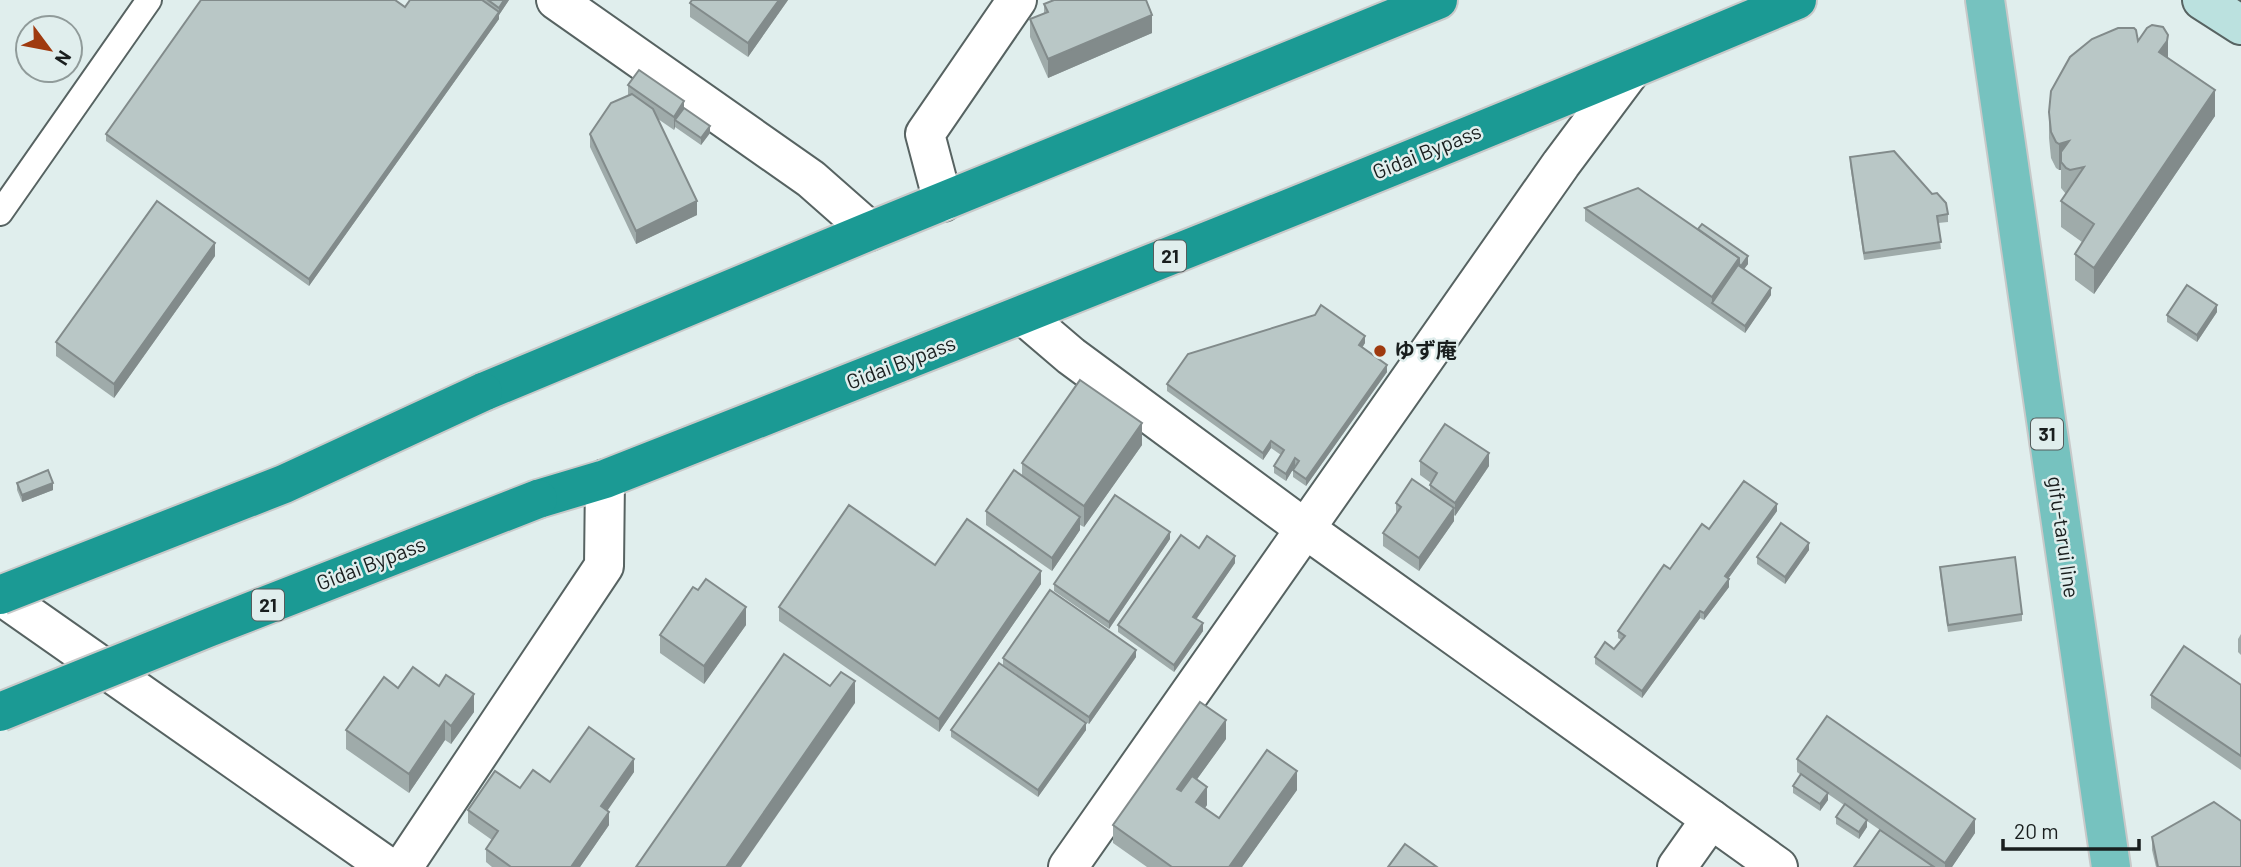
<svg xmlns="http://www.w3.org/2000/svg" width="2241" height="867" font-family="Barlow,'Noto Sans JP',sans-serif">
  <rect width="100%" height="100%" fill="#e0eeed"/>
  <g fill="none" stroke-linecap="round" stroke-linejoin="round">
    <defs>
      <path id="lane" d="M0 213 149 0"/>
      <g id="street">
        <path d="M556 0 811 179 870 231"/>
        <path d="M943 202 925 134 1017 0"/>
        <path d="M1023 315 1071 356 1304 528 1778 867"/>
        <path d="M0 595 388 867"/>
        <path d="M403 867 604 566 605 479"/>
        <path d="M1068 867 1561 164 1632 69"/>
        <path d="M1677 867 1711 819"/>
      </g>
      <path id="secondary" d="M2202 0 2241 25"/>
      <path id="primary" d="M1985 0 2111 867"/>
      <g id="highway">
        <path d="M483 392 870 231 1438 0"/>
        <path d="M538 499 605 479C1004 322 1402 166 1797 0"/>
      </g>
    </defs>
    <use href="#lane" stroke="#576362" stroke-width="28"/>
    <use href="#street" stroke="#576362" stroke-width="42"/>
    <use href="#secondary" stroke="#576362" stroke-width="42"/>
    <use href="#primary" stroke="#c8c9c9" stroke-width="42"/>
    <use href="#highway" stroke="#c8c9c9" stroke-width="42"/>
    <use href="#lane" stroke="#fff" stroke-width="24"/>
    <use href="#street" stroke="#fff" stroke-width="38"/>
    <use href="#secondary" stroke="#bbe1df" stroke-width="38"/>
    <use href="#primary" stroke="#76c2bf" stroke-width="38"/>
    <use href="#highway" stroke="#1b9a94" stroke-width="38"/>
    <defs>
      <g id="highway-bridge">
        <path d="M0 595 284 484 483 392"/>
        <path d="M0 712 208 628 538 499"/>
      </g>
    </defs>
    <use href="#highway-bridge" stroke="#c8c9c9" stroke-width="42" stroke-linecap="butt"/>
    <use href="#highway-bridge" stroke="#1b9a94" stroke-width="38"/>
  </g>
  <g fill="#9fabaa">
    <path d="M410 0H509L499 15V19L309 286 106 141V134L405 7Z"/>
    <path d="M692 0H788L748 57 690 17V3Z"/>
    <path d="M1044 4 1152 33 1048 78 1030 37V19L1044 14Z"/>
    <path d="M2168 58 2215 116 2094 294 2075 280V254L2082 242 2061 227V201L2066 194 2061 188V170H2059L2056 168 2051 158 2049 138V112Z"/>
    <path d="M628 85 684 108 710 133 701 145 675 127 674 130 658 119 697 215 636 244 590 147V134L628 96Z"/>
    <path d="M1850 157 1948 214V222L1938 223 1941 249 1864 260 1850 164Z"/>
    <path d="M1585 208 1748 264 1744 269 1771 295 1745 333 1585 221Z"/>
    <path d="M215 256 114 398 56 356V342Z"/>
    <path d="M2217 312 2197 342 2167 322V315Z"/>
    <path d="M1365 343 1362 348 1387 372 1306 486 1293 477V470L1295 466 1286 481 1274 473V466L1281 455 1271 448 1263 460 1167 391V384Z"/>
    <path d="M1142 445 1084 527 1080 525V530L1052 571 986 525V511L1022 476V463Z"/>
    <path d="M1420 461 1489 466 1455 516 1454 515V521L1419 571 1383 546V533L1396 515V503L1430 492V485L1431 483 1420 475Z"/>
    <path d="M17 483 53 490 22 502 17 490Z"/>
    <path d="M1777 511 1728 579 1729 587 1704 620 1700 618 1642 698 1595 664V657L1614 649 1621 640 1618 638V631L1670 569 1709 529Z"/>
    <path d="M1170 539 1109 629 1054 591V584Z"/>
    <path d="M1199 548 1235 563 1196 619 1203 631 1174 672 1118 632V625Z"/>
    <path d="M1809 550 1785 584 1757 564V557Z"/>
    <path d="M935 565 1041 584 939 732 779 621V607Z"/>
    <path d="M1940 567 2022 614V621L1948 632 1940 574Z"/>
    <path d="M746 625 704 684 660 653V635Z"/>
    <path d="M2241 634V655L2238 652V639Z"/>
    <path d="M1136 657 1089 724 1003 665V658Z"/>
    <path d="M2241 685V770L2151 708V695Z"/>
    <path d="M398 688 474 712 451 744 445 740 409 793 346 749V730Z"/>
    <path d="M951 730H1086L1038 797 951 737Z"/>
    <path d="M1226 739 1197 779 1207 805 1205 808 1219 818 1297 790 1242 867H1147L1113 843V825Z"/>
    <path d="M1797 759 1975 833 1952 867H1854L1880 830 1867 821V827L1859 839 1836 824V817L1844 805 1828 794V800L1820 811 1793 793V786L1801 775 1797 772Z"/>
    <path d="M634 772 607 810 609 825 580 867H492L486 862V849L492 840 468 823V810L550 782Z"/>
    <path d="M2152 837 2241 867H2156L2152 850Z"/>
  </g>
  <g fill="#828b8b">
    <path d="M504 0H509L499 15V8Z"/>
    <path d="M779 0H788L748 57V43Z"/>
    <path d="M499 12V19L309 286V279Z"/>
    <path d="M1152 15V33L1048 78V59Z"/>
    <path d="M2168 35V61L2159 52Z"/>
    <path d="M2215 90V116L2094 294V268Z"/>
    <path d="M684 101V115L675 120V127L674 130V117Z"/>
    <path d="M710 126V133L701 145V138Z"/>
    <path d="M2069 141 2061 152V170H2059V144Z"/>
    <path d="M697 201V215L636 244V231Z"/>
    <path d="M215 243V256L114 398V384Z"/>
    <path d="M1748 256V264L1741 273V266Z"/>
    <path d="M1739 258V271L1712 303V297Z"/>
    <path d="M1771 288V295L1745 333V326Z"/>
    <path d="M2217 305V312L2197 342V335Z"/>
    <path d="M1365 336V343L1359 352V345Z"/>
    <path d="M1387 365V372L1306 486V479Z"/>
    <path d="M1142 423V445L1084 527V506Z"/>
    <path d="M1271 441V448L1263 460V453Z"/>
    <path d="M1489 453V466L1455 516V503Z"/>
    <path d="M1295 458V466L1286 481V474Z"/>
    <path d="M53 483V490L22 502V495Z"/>
    <path d="M1777 504V511L1725 583V576Z"/>
    <path d="M1454 508V521L1419 571V558Z"/>
    <path d="M1080 517V530L1052 571V558Z"/>
    <path d="M1170 532V539L1109 629V622Z"/>
    <path d="M1809 543V550L1785 584V577Z"/>
    <path d="M1235 556V563L1193 624V617Z"/>
    <path d="M1041 571V584L939 732V719Z"/>
    <path d="M1729 579V587L1704 620V613Z"/>
    <path d="M746 607V625L704 684V666Z"/>
    <path d="M1700 611V618L1642 698V691Z"/>
    <path d="M1203 623V631L1174 672V665Z"/>
    <path d="M1136 650V657L1089 724V717Z"/>
    <path d="M855 681V703L741 867H726Z"/>
    <path d="M474 694V712L451 744V726Z"/>
    <path d="M1226 720V739L1177 807V789Z"/>
    <path d="M445 721V740L409 793V774Z"/>
    <path d="M1086 723V730L1038 797V790Z"/>
    <path d="M634 759V772L601 820V806Z"/>
    <path d="M1297 771V790L1242 867H1229Z"/>
    <path d="M1207 787V805L1196 820V802Z"/>
    <path d="M1828 793V800L1820 811V804Z"/>
    <path d="M609 812V825L580 867H571Z"/>
    <path d="M1975 819V833L1952 867H1945V863Z"/>
    <path d="M1867 820V827L1859 839V832Z"/>
  </g>
  <g fill="#b9c7c6" stroke="#828b8b" stroke-width="2">
    <path d="M201 0H395L405 7 410 0H482L499 12 309 279 106 134Z"/>
    <path d="M488 0H504L499 8Z"/>
    <path d="M692 0H779L748 43 690 3Z"/>
    <path d="M1054 0H1146L1152 15 1048 59 1030 19 1048 12 1044 4Z"/>
    <path d="M2152 25 2163 27 2168 35 2167 41 2159 52 2215 90 2094 268 2075 254 2094 224 2061 201 2084 167 2070 170 2066 168 2061 162V152L2069 141 2059 144 2056 142 2051 132 2049 112 2051 91 2070 57 2092 39 2118 28H2134L2136 30 2138 41 2147 28Z"/>
    <path d="M639 70 684 101 674 117 628 85Z"/>
    <path d="M632 94 653 109 697 201 636 231 590 134 611 103Z"/>
    <path d="M684 108 710 126 701 138 675 120Z"/>
    <path d="M1894 151 1932 194 1937 193 1946 203 1948 214 1937 216 1941 242 1864 253 1850 157Z"/>
    <path d="M1638 188 1739 258 1712 297 1585 208Z"/>
    <path d="M157 201 215 243 114 384 56 342Z"/>
    <path d="M1702 224 1748 256 1741 266 1739 264V258L1698 229Z"/>
    <path d="M1738 265 1771 288 1745 326 1712 303Z"/>
    <path d="M2187 285 2217 305 2197 335 2167 315Z"/>
    <path d="M1321 305 1365 336 1359 345 1387 365 1306 479 1293 470 1299 461 1295 458 1286 474 1274 466 1284 450 1271 441 1263 453 1167 384 1188 354 1315 315Z"/>
    <path d="M1080 380 1142 423 1084 506 1022 463Z"/>
    <path d="M1445 424 1489 453 1455 503 1430 485 1437 473 1420 461Z"/>
    <path d="M48 470 53 483 22 495 17 483Z"/>
    <path d="M1014 470 1080 517 1052 558 986 511Z"/>
    <path d="M1412 479 1454 508 1419 558 1383 533 1401 507 1396 503Z"/>
    <path d="M1744 481 1777 504 1725 576 1729 579 1704 613 1700 611 1642 691 1595 657 1605 642 1614 649 1625 636 1618 631 1664 565 1670 569 1702 524 1709 529Z"/>
    <path d="M1115 495 1170 532 1109 622 1054 584Z"/>
    <path d="M849 505 935 565 967 519 1041 571 939 719 779 607Z"/>
    <path d="M1781 523 1809 543 1785 577 1757 557Z"/>
    <path d="M1181 535 1199 548 1207 536 1235 556 1193 617 1203 623 1174 665 1118 625Z"/>
    <path d="M2015 557 2022 614 1948 625 1940 567Z"/>
    <path d="M706 579 746 607 704 666 660 635 693 587 698 590Z"/>
    <path d="M1050 590 1136 650 1089 717 1003 658Z"/>
    <path d="M2184 646 2241 685V756L2151 695Z"/>
    <path d="M784 654 830 686 841 672 855 681 726 867H636Z"/>
    <path d="M999 663 1086 723 1038 790 951 730Z"/>
    <path d="M413 667 439 686 446 675 474 694 451 726 445 721 409 774 346 730 384 677 398 688Z"/>
    <path d="M1200 702 1226 720 1177 789 1181 791 1192 776 1207 787 1196 802 1219 818 1267 750 1297 771 1229 867H1172L1113 825Z"/>
    <path d="M1827 716 1975 819 1945 863 1797 759Z"/>
    <path d="M589 727 634 759 601 806 609 812 571 867H511L486 849 498 831 468 810 495 771 520 788 533 770 550 782Z"/>
    <path d="M1801 774 1828 793 1820 804 1793 786Z"/>
    <path d="M2214 802 2241 821V867H2158L2152 837Z"/>
    <path d="M1845 804 1867 820 1859 832 1836 817Z"/>
    <path d="M1880 830 1934 867H1854Z"/>
    <path d="M1405 844 1437 867H1388Z"/>
  </g>
  <circle fill="#9f3a0f" stroke="#e0eeed" stroke-width="2.5" cx="1380" cy="351" r="7"/>
  <g text-anchor="middle" stroke-width="5" stroke-linejoin="round" paint-order="stroke">
    <g fill="#e0eeed" stroke="#555c5c" stroke-width="2">
      <rect x="1154" y="240.5" width="32" height="31" rx="5"/>
      <rect x="2031" y="418.5" width="32" height="31" rx="5"/>
      <rect x="252" y="589.5" width="32" height="31" rx="5"/>
    </g>
    <g font-size="19" font-weight="bold" fill="#191e1e">
      <text x="1170" y="263">21</text>
      <text x="2047" y="441">31</text>
      <text x="268" y="612">21</text>
    </g>
    <g font-size="21" fill="#191e1e" stroke="#e0eeed">
      <text transform="translate(1427 152) rotate(-22)" y="7">Gidai Bypass</text>
      <text transform="translate(901 363) rotate(-21)" y="7">Gidai Bypass</text>
      <text transform="translate(2063 537) rotate(82)" y="7">gifu-tarui line</text>
      <text transform="translate(371 564) rotate(-21)" y="7">Gidai Bypass</text>
    </g>
    <g font-size="21" font-weight="bold" fill="#191e1e" stroke="#e0eeed" text-anchor="start">
      <text x="1394" y="358">ゆず庵</text>
    </g>
  </g>
  <g transform="translate(49 49) rotate(122)"><circle r="33" fill="#e0eeed" stroke="#909b9a" stroke-width="2"/>
  <path d="M0-5L12 26L0 18L-12 26Z" fill="#9f3a0f"/>
  <text y="-10" font-size="19" font-weight="bold" text-anchor="middle" fill="#191e1e">N</text>
  </g>
  <path d="M2003 839v10h136v-10" fill="none" stroke="#191e1e" stroke-width="3.5"/>
  <text x="2014" y="839" font-size="21" fill="#191e1e" stroke="#e0eeed" stroke-width="5" paint-order="stroke">20 m</text>
</svg>
